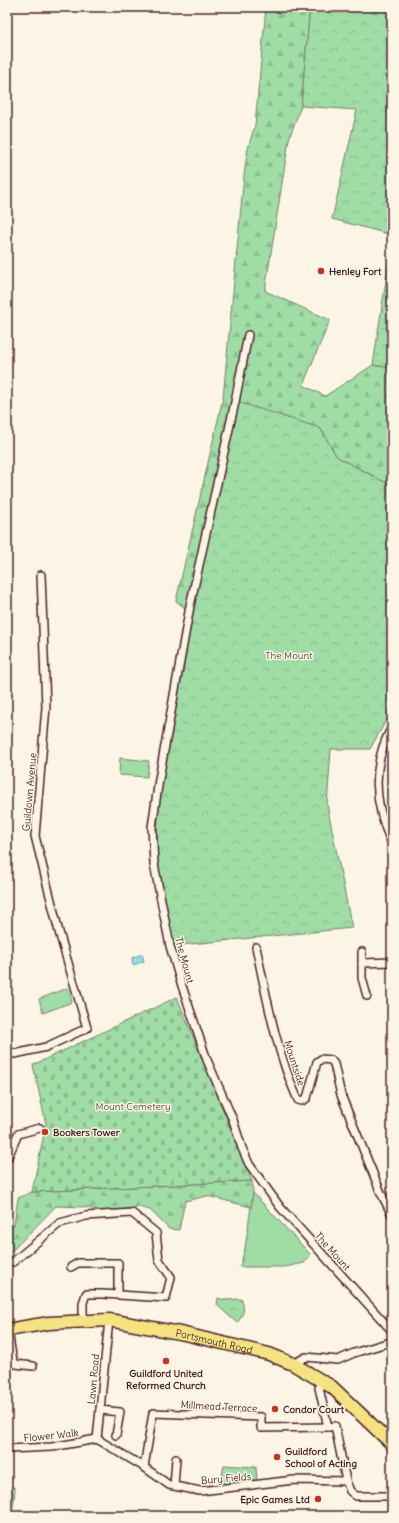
<svg xmlns="http://www.w3.org/2000/svg" width="399" height="1523" font-family="Delius,sans-serif">
  <defs>
    <pattern id="forest-firs" width="22" height="20" patternUnits="userSpaceOnUse"><rect width="22" height="20" fill="#9fdda5"/><path d="M5 1l3.5 6h-7zM16 11l3.5 6h-7z" fill="#8abd8e"/></pattern>
    <pattern id="cemetery-stones" width="16" height="16" patternUnits="userSpaceOnUse"><rect width="16" height="16" fill="#9fdda5"/><path d="M2 7V4a2 2 0 0 1 4 0v3zM10 15v-3a2 2 0 0 1 4 0v3z" fill="#8abd8e"/></pattern>
    <pattern id="park-crowns" width="20" height="18" patternUnits="userSpaceOnUse"><rect width="20" height="18" fill="#9fdda5"/><path d="M2 6a3 3 0 1 1 6 0M12 15a3 3 0 1 1 6 0" fill="none" stroke="#8abd8e"/></pattern>
    <pattern id="garden-dots" width="8" height="8" patternUnits="userSpaceOnUse"><rect width="8" height="8" fill="#9fdda5"/><path d="M2 2h.1M6 6h.1" fill="none" stroke="#8abd8e" stroke-width="1.8" stroke-linecap="round"/></pattern>
  </defs>
  <rect width="100%" height="100%" fill="#fcf5e5"/>
  <filter id="ink" filterUnits="userSpaceOnUse"><feTurbulence type="fractalNoise" baseFrequency=".025" numOctaves="2"/><feDisplacementMap in="SourceGraphic" scale="8" xChannelSelector="R" yChannelSelector="G"/><feConvolveMatrix kernelMatrix="1 2 1 2 8 2 1 2 1" color-interpolation-filters="sRGB"/></filter>
  <g filter="url(#ink)">
    <g fill="#9fdda5" stroke="#747e68">
      <path d="M120 758 149 761 147 777 119 775Z"/>
      <path d="M68 988 72 1002 43 1013 39 999Z"/>
      <path d="M253 1193 311 1255 304 1263 285 1267H240L245 1248Z"/>
      <path d="M224 1465 256 1467 257 1483 220 1486Z"/>
    </g>
    <g fill="url(#forest-firs)" stroke="#747e68">
      <path d="M266 7H310L301 106 289 139 265 291 330 320 303 385 325 396 373 365 392 368V486L337 457 320 428 201 620 176 601 223 398 244 175 248 148 255 125Z"/>
      <path d="M252 1181 253 1193 251 1207 207 1196 185 1201 179 1230 169 1229 150 1210 138 1207 107 1212 84 1207 56 1206 10 1253 7 1257V1229L14 1225 18 1198 32 1192Z"/>
    </g>
    <path fill="url(#cemetery-stones)" stroke="#747e68" d="M177 997 252 1181 32 1192 46 1124 33 1065Z"/>
    <g fill="url(#park-crowns)" stroke="#747e68">
      <path d="M310 7H392V235L332 219 357 110 301 106Z"/>
      <path d="M392 240V368L373 365Z"/>
      <path d="M238 402 320 428 337 457 392 486V710L370 749H331L327 805 352 928 171 946 156 858 159 798 192 613Z"/>
      <path d="M218 1298 225 1300 241 1299C246 1308 243 1316 237 1323L217 1305Z"/>
    </g>
    <path fill="url(#garden-dots)" stroke="#747e68" d="M7 1485 15 1488 14 1500 11 1516H7Z"/>
    <path fill="#8ee0e6" stroke="#73939b" d="M142 954 144 961 133 965 132 958Z"/>
    <g fill="none" stroke-linecap="round" stroke-linejoin="round">
      <defs>
        <g id="minor">
          <path d="M248 335 235 402 190 606 159 779 152 827 154 864 170 946 180 980 207 1060 233 1120 242 1148 249 1164 280 1207 392 1331"/>
          <path d="M392 727C371 764 374 805 392 844"/>
          <path d="M256 947C267 999 276 1051 298 1100L302 1101 307 1098 317 1062 321 1059 331 1060 334 1064 341 1095 381 1193 392 1215"/>
          <path d="M362 952V963"/>
          <path d="M367 996 362 978V963L392 962"/>
          <path d="M7 1050 15 1054 46 1047 87 1028 59 932 35 836 46 707 41 575"/>
          <path d="M7 1159 18 1134 40 1128"/>
          <path d="M13 1262 60 1223 86 1216 132 1213 156 1233 159 1260 171 1277 166 1298 103 1294H86L83 1303V1320"/>
          <path d="M71 1267 78 1263H118V1295"/>
          <path d="M8 1330 12 1356 15 1364 33 1366"/>
          <path d="M293 1364 306 1357 338 1360 354 1353 390 1342 392 1340"/>
          <path d="M320 1379 319 1388 328 1427 335 1426 346 1481 350 1491 356 1496H392"/>
          <path d="M100 1410 120 1412 116 1435"/>
          <path d="M97 1439 144 1467 169 1485 200 1491 294 1480 346 1481"/>
          <path d="M97 1439 109 1320"/>
          <path d="M7 1449 52 1447 97 1439"/>
          <path d="M144 1467 153 1413 261 1417V1428L328 1427"/>
          <path d="M174 1486 176 1459"/>
        </g>
        <g id="primary">
          <path id="s1" d="M7 1330 49 1323 109 1320 185 1334 269 1354 293 1364 332 1387 392 1444"/>
        </g>
      </defs>
      <use href="#minor" stroke="#4a1f2b" stroke-width="10"/>
      <use href="#primary" stroke="#4a1f2b" stroke-width="15"/>
      <use href="#minor" stroke="#fcf5e5" stroke-width="7"/>
      <use href="#primary" stroke="#f5e382" stroke-width="12"/>
    </g>
  </g>
  <g fill="#c8321e" stroke="#fcf5e5" stroke-width="1.5">
    <circle cx="321" cy="271" r="4"/>
    <circle cx="45" cy="1132" r="4"/>
    <circle cx="166" cy="1361" r="4"/>
    <circle cx="275" cy="1409" r="4"/>
    <circle cx="277" cy="1457" r="4"/>
    <circle cx="318" cy="1499" r="4"/>
  </g>
  <g text-anchor="middle" stroke-width="3" stroke-linejoin="round" paint-order="stroke">
    <g font-size="10" font-weight="bold" fill="#4a1f2b" stroke="#fcf5e5" text-anchor="start">
      <text x="329" y="275">Henley Fort</text>
      <text x="53" y="1136">Bookers Tower</text>
      <text x="166" y="1377" text-anchor="middle">Guildford United<tspan x="166" dy="12">Reformed Church</tspan></text>
      <text x="283" y="1413">Condor Court</text>
      <text x="285" y="1455">Guildford<tspan x="285" dy="12">School of Acting</tspan></text>
      <text x="310" y="1503" text-anchor="end">Epic Games Ltd</text>
    </g>
    <g font-size="10" fill="#5f4e4a" stroke="#fcf5e5">
      <text x="289" y="659">The Mount</text>
      <text x="133" y="1110">Mount Cemetery</text>
    </g>
    <g font-size="10" fill="#4a1f2b" stroke="#fcf5e5">
      <text transform="translate(29 792) rotate(-85)" y="4">Guildown Avenue</text>
      <text transform="translate(185 960) rotate(75)" y="4">The Mount</text>
      <text transform="translate(295 1063) rotate(72)" y="4">Mountside</text>
      <text transform="translate(333 1251) rotate(48)" y="4">The Mount</text>
      <text dy="4" stroke="none"><textPath href="#s1" startOffset="210">Portsmouth Road</textPath></text>
      <text transform="translate(93 1379) rotate(-85)" y="4">Lawn Road</text>
      <text transform="translate(219 1406) rotate(3)" y="4">Millmead Terrace</text>
      <text transform="translate(51 1435) rotate(-6)" y="4">Flower Walk</text>
      <text transform="translate(226 1478) rotate(-5)" y="4">Bury Fields</text>
    </g>
  </g>
  <rect width="399" height="1523" fill="none" stroke="#fcf5e5" stroke-width="24"/>
  <rect x="12" y="12" width="375" height="1499" fill="none" stroke="#4a1f2b" stroke-width="1.5" filter="url(#ink)"/>
</svg>
